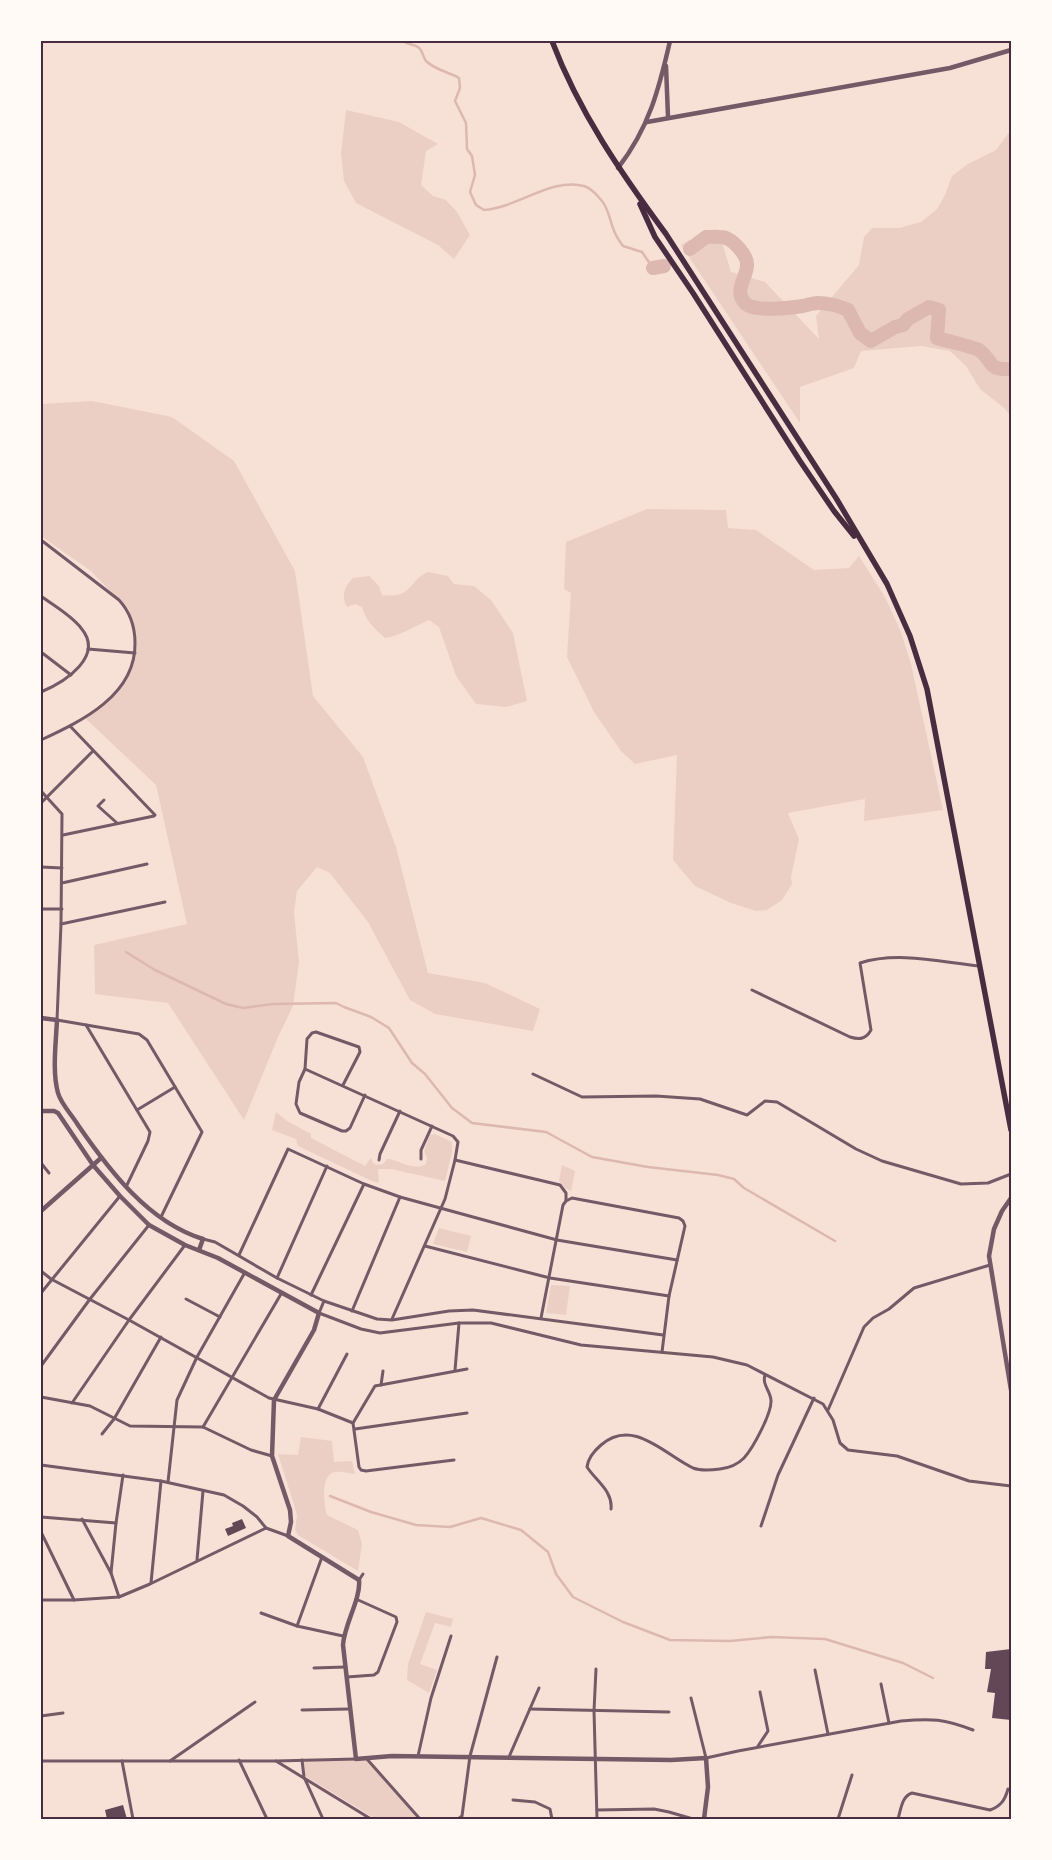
<svg xmlns="http://www.w3.org/2000/svg" width="1052" height="1860" font-family="Jost,sans-serif">
  <rect width="100%" height="100%" fill="#f7e1d7"/>
  <g fill="#ebcfc5">
    <path d="M346 110 399 122 438 144 426 151 421 185 433 196 446 200 457 212 470 235 454 259 438 245 356 203 344 181 341 153Z"/>
    <path d="M1011 130V416L1003 407 980 389 966 366 950 351 921 346 861 351 854 368 800 387V423L681 245 689 240 721 239 731 272 765 282 819 339 816 316 859 265 864 237 872 228H899L921 222 937 209 945 195 952 176 968 164 996 150Z"/>
    <path d="M92 401 172 417 234 461 295 571 313 696 363 757 396 847 428 973 485 983 540 1009 533 1031 435 1014 410 1000 368 922 330 873 317 867 297 891 294 912 299 962 293 1006 278 1037 244 1120 168 1003 95 994 94 945 187 924 156 785 85 718 120 688 132 666 135 639 127 609 91 571 41 536V404Z"/>
    <path d="M647 509 726 510 728 528 756 530 814 570 849 568 859 556 885 597 901 632 911 664 943 810 864 821 865 799 788 813 799 839 791 877 792 884 782 900 767 910 756 911 731 903 695 886 673 860 677 755 635 764 621 751 594 712 567 657 571 593 564 589 566 542Z"/>
    <path d="M428 572 448 576 454 584 474 586 491 600 513 633 527 701 506 707 476 704 456 676 439 627 429 620C415 626 400 636 385 638 375 629 365 620 362 607L355 604 347 607C341 596 344 587 353 578L369 576 379 586 382 595C414 599 407 581 428 572Z"/>
    <path d="M276 1112 287 1121 311 1134V1138L365 1166 371 1158 373 1163 377 1165 383 1164 387 1159H390C400 1162 417 1171 426 1164L427 1158 424 1151 430 1135 435 1134 452 1142V1153L445 1181 391 1169H378L379 1183 372 1181 302 1148 298 1146 296 1139 272 1130Z"/>
    <path d="M562 1165 575 1171 571 1191 565 1188 559 1181Z"/>
    <path d="M439 1228 471 1236 467 1252 433 1244Z"/>
    <path d="M551 1285 570 1286 566 1315 546 1313Z"/>
    <path d="M301 1437 332 1441 334 1462 352 1461 355 1474C349 1474 341 1471 335 1472 320 1474 324 1505 327 1515L358 1530 362 1544 358 1571 298 1535 295 1530 297 1516 295 1508 278 1454 298 1455Z"/>
    <path d="M426 1612 453 1619 451 1627 435 1623 420 1664 437 1670 429 1693 407 1680 408 1664Z"/>
    <path d="M366 1759 418 1819H376L305 1776 303 1762Z"/>
  </g>
  <g fill="none" stroke-linecap="round" stroke-linejoin="round">
    <g stroke="#dcb8b0" stroke-width="2.5">
      <path d="M403 41C408 45 413 44 418 47 423 51 423 57 426 61 435 70 449 72 459 78L460 88 455 101 466 123 467 149 472 156 475 175 470 192 476 205 484 210C517 208 552 177 584 186 591 188 598 196 602 201 609 209 610 223 615 233 617 238 620 242 623 246L642 252 653 268"/>
      <path d="M126 952 155 970 226 1004 243 1008 273 1004 336 1003 344 1007 371 1017 389 1028 412 1063 425 1074 452 1108 472 1123 546 1132 592 1157 648 1167 718 1175 734 1179 744 1188 835 1241"/>
      <path d="M330 1496 371 1512 416 1525 450 1527 481 1518 521 1530 548 1552 556 1574 573 1597 623 1622 670 1640 730 1641 771 1637 825 1639 903 1663 933 1678"/>
    </g>
    <g stroke="#dcb8b0" stroke-width="14">
      <path d="M690 249 706 237C713 237 720 236 726 238 734 241 747 255 747 264 748 277 732 291 746 304 756 312 791 308 803 306 808 305 813 303 818 303 829 303 839 306 848 310L860 333 871 341 895 327 903 325 908 319 929 307 939 310 937 338C943 340 977 348 979 350 995 362 986 370 1011 369"/>
      <path d="M653 268 664 266"/>
    </g>
  </g>
  <g fill="#644757">
    <path d="M242 1519 246 1528 228 1536 225 1529 233 1526 232 1523Z"/>
    <path d="M1011 1649V1720L992 1718 995 1693 987 1692 991 1669H985L986 1652Z"/>
    <path d="M123 1805 127 1819H107L105 1810Z"/>
  </g>
  <g fill="none" stroke-linecap="round" stroke-linejoin="round">
    <g stroke="#755966" stroke-width="3">
      <path d="M41 540 119 600C130 612 135 626 135 643 136 695 82 721 41 740"/>
      <path d="M41 596C54 606 71 615 81 628 105 656 65 682 41 692"/>
      <path d="M88 649 135 653"/>
      <path d="M41 652 71 675"/>
      <path d="M70 726 155 815"/>
      <path d="M41 791 62 814 61 924 57 1020 139 1034 147 1040 202 1132 161 1217"/>
      <path d="M104 800 98 806 117 823"/>
      <path d="M41 803 93 751"/>
      <path d="M63 835 154 816"/>
      <path d="M41 867 62 868"/>
      <path d="M62 883 147 864"/>
      <path d="M41 909H62"/>
      <path d="M61 924 165 902"/>
      <path d="M752 990 850 1037C860 1040 866 1039 871 1030L860 963C897 951 941 962 979 966"/>
      <path d="M86 1025 150 1132 148 1141 126 1187"/>
      <path d="M305 1069 453 1136 458 1142 455 1160 445 1199 392 1319"/>
      <path d="M533 1074 582 1097 656 1096 700 1099 747 1115 765 1101 777 1102 856 1149 882 1161 961 1184 988 1183 1011 1174"/>
      <path d="M343 1085 360 1052 359 1047 316 1032 312 1033 307 1039 305 1069 299 1082 296 1104 300 1113 342 1131H346L350 1128 365 1095"/>
      <path d="M137 1110 175 1087"/>
      <path d="M421 1159V1150L432 1126"/>
      <path d="M379 1160 380 1154 400 1111"/>
      <path d="M455 1160 560 1185 566 1193V1200"/>
      <path d="M41 1163 49 1173"/>
      <path d="M203 1239 215 1242 277 1278 324 1301 377 1319 392 1320 449 1311 473 1310 663 1335"/>
      <path d="M425 1246 550 1278 669 1296"/>
      <path d="M239 1255 288 1149 364 1184 400 1197 557 1240 677 1260"/>
      <path d="M41 1271 51 1279 129 1320 269 1398 318 1409 353 1423"/>
      <path d="M277 1278 327 1166"/>
      <path d="M41 1293 120 1196"/>
      <path d="M311 1295 364 1184"/>
      <path d="M186 1299 220 1317"/>
      <path d="M324 1301 319 1313 361 1329 380 1333 459 1323H491L581 1345 713 1357 747 1365 823 1404 833 1420 840 1443 848 1450 897 1456 969 1481 1011 1486"/>
      <path d="M352 1311 400 1197"/>
      <path d="M541 1318 563 1205 566 1201 572 1198 679 1218 683 1221 685 1226 669 1296 662 1352"/>
      <path d="M41 1366 90 1299 149 1225"/>
      <path d="M455 1370 459 1323"/>
      <path d="M381 1385 383 1371"/>
      <path d="M41 1397 90 1406 130 1426 203 1427 251 1450 272 1456"/>
      <path d="M72 1403 129 1320 185 1245"/>
      <path d="M318 1409 347 1354"/>
      <path d="M828 1410 864 1327 873 1318 889 1309 914 1288 990 1265"/>
      <path d="M203 1427 281 1294"/>
      <path d="M355 1429 467 1413"/>
      <path d="M102 1434 114 1419 161 1337"/>
      <path d="M454 1460 366 1471 361 1470 359 1467 353 1423 375 1386 467 1369"/>
      <path d="M41 1465 161 1481 224 1495 243 1506 257 1517 266 1528"/>
      <path d="M168 1482 177 1400 197 1357 244 1274"/>
      <path d="M611 1509C613 1491 596 1481 587 1467 588 1458 594 1451 601 1445 633 1417 665 1455 693 1468 701 1471 712 1470 720 1469 729 1468 737 1465 744 1458 753 1448 772 1413 771 1400 770 1390 762 1385 765 1375"/>
      <path d="M41 1517 116 1523"/>
      <path d="M82 1519 111 1573 119 1597"/>
      <path d="M761 1526 778 1475 814 1398"/>
      <path d="M41 1532 74 1600"/>
      <path d="M197 1560 203 1491"/>
      <path d="M111 1573 116 1523 123 1475"/>
      <path d="M359 1580 363 1574"/>
      <path d="M151 1583 161 1481"/>
      <path d="M41 1600H74L119 1597 150 1584 266 1528 288 1536"/>
      <path d="M261 1613 297 1626 343 1636"/>
      <path d="M297 1626 322 1557"/>
      <path d="M314 1668 345 1667"/>
      <path d="M596 1669 594 1711 597 1819"/>
      <path d="M815 1670 828 1734"/>
      <path d="M347 1677 374 1675 378 1672 397 1622 396 1617 356 1599"/>
      <path d="M881 1684 889 1723"/>
      <path d="M691 1698 706 1758 738 1751 901 1721C932 1718 944 1719 973 1730"/>
      <path d="M530 1709 669 1712"/>
      <path d="M302 1710 349 1709"/>
      <path d="M41 1716 63 1713"/>
      <path d="M758 1746 768 1731 760 1692"/>
      <path d="M418 1756 431 1698 451 1636"/>
      <path d="M509 1757 539 1688"/>
      <path d="M366 1758 420 1819"/>
      <path d="M239 1760 267 1819"/>
      <path d="M302 1760 304 1777 323 1819"/>
      <path d="M41 1761H276L356 1759"/>
      <path d="M122 1761 133 1819"/>
      <path d="M170 1761 255 1702"/>
      <path d="M276 1761 371 1819"/>
      <path d="M513 1800 535 1802 550 1809 552 1819"/>
      <path d="M597 1810 654 1809 669 1812 693 1819"/>
      <path d="M458 1819 462 1816 470 1756 497 1657"/>
      <path d="M838 1819 852 1775"/>
      <path d="M898 1819C901 1809 902 1796 912 1793L990 1810C1001 1806 1005 1800 1008 1789"/>
    </g>
    <g stroke="#755966" stroke-width="4.5">
      <path d="M666 66 668 117"/>
      <path d="M647 122 950 68 1011 50"/>
      <path d="M618 168C649 128 659 89 670 41"/>
      <path d="M41 1018 57 1020C56 1042 52 1072 58 1093 61 1104 72 1115 78 1125 109 1170 148 1222 203 1239L199 1250"/>
      <path d="M41 1111H54L58 1113 93 1165 120 1196 149 1225 185 1245 218 1258 319 1313 314 1330 274 1400 272 1456 290 1510 291 1522 288 1536 359 1580C361 1599 344 1625 343 1645L356 1759 392 1756 671 1760 706 1758 708 1787 704 1819"/>
      <path d="M1011 1198 1002 1211 994 1229 989 1256 1011 1390"/>
      <path d="M41 1211 101 1158"/>
    </g>
    <g stroke="#4a2c40" stroke-width="5.5">
      <path d="M552 41C579 112 621 173 666 234L836 498 887 584 910 636 927 689 1011 1130"/>
      <path d="M640 204 655 237 693 293 800 461 834 511 854 536"/>
    </g>
  </g>
  <rect width="1052" height="1860" fill="none" stroke="#fffaf5" stroke-width="85"/>
  <rect x="42" y="42" width="968" height="1776" fill="none" stroke="#4a2c40" stroke-width="2"/>
</svg>
